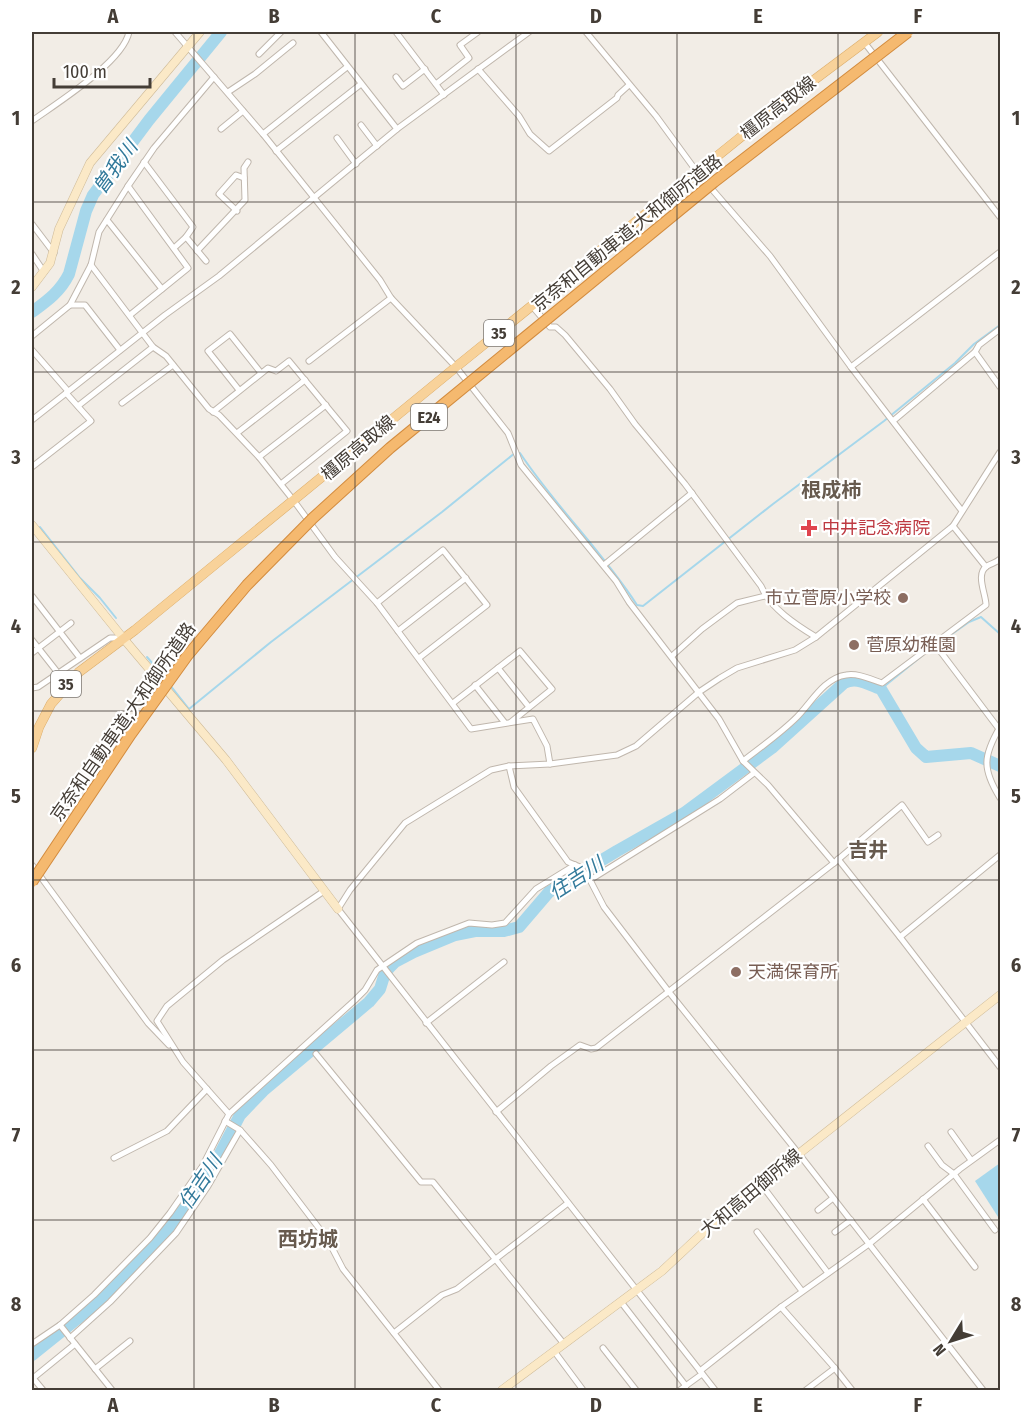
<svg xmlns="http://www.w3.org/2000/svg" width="1032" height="1422" font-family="'Fira Sans Condensed','Noto Sans JP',sans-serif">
  <rect width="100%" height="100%" fill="#f2ede6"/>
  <path fill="#a6d7eb" d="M1000 1163V1220L975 1181Z"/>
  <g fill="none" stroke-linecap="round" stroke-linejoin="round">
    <g stroke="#a6d7eb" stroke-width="2">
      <path d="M40 527 80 578 100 598 116 618"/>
      <path d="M952 634 969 622 981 617 1000 634"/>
      <path d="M147 657 165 678"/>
      <path d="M170 685 189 709 271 642 442 512 515 453H520C555 506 602 551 637 605L643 606 773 504 884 421 955 363 974 344 1000 325"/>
      <path d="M881 689 923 655"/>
    </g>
    <g stroke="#a6d7eb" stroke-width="12">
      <path d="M32 312C47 301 60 292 69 274L86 211 93 195 149 120 221 32"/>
      <path d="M32 1355 103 1298 163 1236 188 1204 214 1165 240 1115 263 1091 369 1002 380 989 385 973 390 967 395 962 414 952 455 935 475 931H504L519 927 549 892 617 851 684 813 772 748 844 683C857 676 868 685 881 689L916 748 926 757 971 753 1000 766"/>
    </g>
    <defs>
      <g id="street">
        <path d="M175 32 263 134 380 280 391 298 456 367 508 433 521 465 616 581 629 602 719 719 743 761 768 785 834 863"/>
        <path d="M321 32 397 129"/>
        <path d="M396 32 444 95"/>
        <path d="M586 32 656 116 697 172 770 256 851 367 962 511"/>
        <path d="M864 42 1000 217"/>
        <path d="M259 54 281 32"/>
        <path d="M478 69 519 116 530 134 549 151 617 98 618 95 629 85"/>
        <path d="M396 77 403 86 425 69"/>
        <path d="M436 84 469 58 460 45 478 32"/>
        <path d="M228 92 255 74 293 43"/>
        <path d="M32 121C57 103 123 62 129 32"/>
        <path d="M361 125 377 146"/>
        <path d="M221 129 243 111"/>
        <path d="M263 134 347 67"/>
        <path d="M337 138 356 164"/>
        <path d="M276 151 361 84"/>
        <path d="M144 162 193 227 186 237 174 248"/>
        <path d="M128 186 188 268 130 315"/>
        <path d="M237 211 219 194 236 175 244 178"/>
        <path d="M107 220 162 289"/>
        <path d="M32 224 54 253"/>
        <path d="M186 237 206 261"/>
        <path d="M197 251 245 200 244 168 248 162"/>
        <path d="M32 254 44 272"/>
        <path d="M91 265 153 347 166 356 209 409 219 415 259 457 294 501 335 557 377 603 471 729 533 719 547 746 550 764"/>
        <path d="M70 305H85L120 350"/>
        <path d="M532 306 550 327H556L565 335 610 389 635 424 685 484 761 586C770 608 796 625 816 637"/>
        <path d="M32 336 70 305 91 265 99 232 128 186 154 148 214 77"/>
        <path d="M32 350 68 391"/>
        <path d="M975 352 1000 387"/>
        <path d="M309 361 391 298"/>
        <path d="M851 367 1000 252"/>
        <path d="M239 390 208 351 230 334 261 373"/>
        <path d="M122 403 173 365"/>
        <path d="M78 406 153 347"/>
        <path d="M213 412 268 368 276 371 289 361 347 431 281 484"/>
        <path d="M32 420 165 315 219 276 397 129 529 32"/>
        <path d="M893 421 975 352 979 345 1000 329"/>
        <path d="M237 433 305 380"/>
        <path d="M259 457 326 405"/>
        <path d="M32 467 91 421 66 393"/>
        <path d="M953 526 986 567"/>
        <path d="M604 565 692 493"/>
        <path d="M32 596 80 658"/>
        <path d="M377 603 443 550 487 605 419 658"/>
        <path d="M398 631 466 578"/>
        <path d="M32 640 58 673"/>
        <path d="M934 643 999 729"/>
        <path d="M32 653 71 623"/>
        <path d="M672 656 702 629 737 603 765 596"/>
        <path d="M498 668 529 707"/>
        <path d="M475 685 505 723"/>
        <path d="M32 688 38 687 110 638H123"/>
        <path d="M453 703 520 651 552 689 511 722"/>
        <path d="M1000 727C983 756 982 769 1000 798"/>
        <path d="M743 761C761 747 781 733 797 717 811 703 824 678 846 675 858 673 870 679 882 683L986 605C986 594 975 574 987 566 992 563 996 563 1000 559"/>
        <path d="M509 766 514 787 568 862 580 867 590 880 604 907 669 992 799 1154 983 1390"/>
        <path d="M838 859 900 937 1000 1067"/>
        <path d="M32 865 148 1023 169 1045"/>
        <path d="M590 880 720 799 754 773"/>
        <path d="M900 937 1000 855"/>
        <path d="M426 1023 504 962"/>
        <path d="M316 1054 421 1182H433L564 1344"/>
        <path d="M496 1112 551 1066 580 1045 591 1049 596 1048 834 863 902 805 928 842 938 835"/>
        <path d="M229 1114 183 1062 157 1021 167 1006 223 960 324 891"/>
        <path d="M225 1121 240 1130 271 1165 328 1240 343 1269 439 1390"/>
        <path d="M951 1132 971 1160"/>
        <path d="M928 1146 942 1165 954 1174 995 1230"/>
        <path d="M114 1158 167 1131 207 1089"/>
        <path d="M761 1184 828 1273"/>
        <path d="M923 1199 975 1267"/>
        <path d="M818 1210 833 1198"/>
        <path d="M757 1232 802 1291"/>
        <path d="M835 1232 851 1220"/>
        <path d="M621 1302 686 1386"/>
        <path d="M781 1307 833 1366 852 1390"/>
        <path d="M60 1325 112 1390"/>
        <path d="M394 1333 442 1295 457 1289 568 1203"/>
        <path d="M70 1338 110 1302 176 1233 208 1186 240 1130"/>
        <path d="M32 1344 60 1325 94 1295 150 1238 170 1213 202 1167 229 1114 355 1000 365 990 377 970 417 943 469 923 492 925 505 923 536 889 575 865"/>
        <path d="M603 1348 636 1390"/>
        <path d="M554 1351 583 1390"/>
        <path d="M95 1369 130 1341"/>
        <path d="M700 1371 781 1307 869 1244 960 1169 1000 1140"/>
        <path d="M33 1378 43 1390"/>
        <path d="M32 1379 75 1344"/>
        <path d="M680 1390 702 1374"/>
        <path d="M715 1390 338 909 350 890 405 823 491 770 509 766 550 764 617 755 636 746 699 692 720 678 737 668 795 650 816 637 953 526 1000 452"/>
        <path d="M806 1390 835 1368"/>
      </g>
      <g id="secondary">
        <path d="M32 287 50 263 59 229 90 163 200 32"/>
        <path d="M32 525 123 638 226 760 338 909"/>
        <path d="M502 1390 662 1271 725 1212 1000 995"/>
      </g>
      <path id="primary" d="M32 748 39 727 51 704 79 672 135 630 456 367 778 107 878 32"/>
    </defs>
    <use href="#street" stroke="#c0b7ad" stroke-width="7"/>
    <use href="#secondary" stroke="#cfbb98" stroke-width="9"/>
    <use href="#primary" stroke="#dcad6a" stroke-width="10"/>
    <use href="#street" stroke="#fff" stroke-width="5"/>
    <use href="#secondary" stroke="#fbe9c7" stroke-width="8"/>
    <use href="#primary" stroke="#f8d29a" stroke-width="9"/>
    <defs>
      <path id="highway-bridge" d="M32 882 131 734 187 656 247 585 313 518 390 448 714 182 908 32"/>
    </defs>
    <use href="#highway-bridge" stroke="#d38c3f" stroke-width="12" stroke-linecap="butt"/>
    <use href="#highway-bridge" stroke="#f5b96f" stroke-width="10"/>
  </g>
  <path fill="none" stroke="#443d36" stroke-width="1.5" stroke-opacity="0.55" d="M194 32V1390M355 32V1390M516 32V1390M677 32V1390M838 32V1390M32 202H1000M32 372H1000M32 542H1000M32 711H1000M32 880H1000M32 1050H1000M32 1220H1000"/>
  <path fill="#e0444e" stroke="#fff" stroke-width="2" d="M806 519h6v6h6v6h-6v6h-6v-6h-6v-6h6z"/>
  <g fill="#8d6e63" stroke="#fff" stroke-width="2">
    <circle cx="903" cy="598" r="6"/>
    <circle cx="854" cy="645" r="6"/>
    <circle cx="736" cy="972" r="6"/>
  </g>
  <g text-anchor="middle" stroke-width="4.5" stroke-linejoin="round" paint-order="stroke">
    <g fill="#fff" stroke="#7c7772" stroke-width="1.5">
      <rect x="484" y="320" width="30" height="26" rx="4.5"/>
      <rect x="411" y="404" width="36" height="26" rx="4.5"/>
      <rect x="51" y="671" width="30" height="26" rx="4.5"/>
    </g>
    <g font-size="16" font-weight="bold" fill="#443d36">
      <text x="499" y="339">35</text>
      <text x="429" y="423">E24</text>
      <text x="66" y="690">35</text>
    </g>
    <g font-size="18" fill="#443d36" stroke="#fff">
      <text transform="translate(778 108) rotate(-38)" y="6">橿原高取線</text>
      <text transform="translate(627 233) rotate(-39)" y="6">京奈和自動車道;大和御所道路</text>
      <text transform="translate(358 448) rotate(-40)" y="6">橿原高取線</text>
      <text transform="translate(123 722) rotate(-55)" y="6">京奈和自動車道;大和御所道路</text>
      <text transform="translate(751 1193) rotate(-40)" y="6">大和高田御所線</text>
    </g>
    <g font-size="18" fill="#be3a42" stroke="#fff" text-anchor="start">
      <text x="822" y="534">中井記念病院</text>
    </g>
    <g font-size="18" fill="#785e54" stroke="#fff" text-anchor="start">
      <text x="891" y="604" text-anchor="end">市立菅原小学校</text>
      <text x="866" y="651">菅原幼稚園</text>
      <text x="748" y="978">天満保育所</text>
    </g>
    <g font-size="20" font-style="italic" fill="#327a9b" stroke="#fff">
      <text transform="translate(115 167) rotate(-54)" y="7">曽我川</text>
      <text transform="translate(576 878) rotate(-33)" y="7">住吉川</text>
      <text transform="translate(200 1182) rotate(-56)" y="7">住吉川</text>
    </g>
    <g font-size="20" font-weight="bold" fill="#675a4e" stroke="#fff">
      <text x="831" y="497">根成柿</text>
      <text x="868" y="857">吉井</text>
      <text x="308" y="1246">西坊城</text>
    </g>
  </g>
  <rect width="1032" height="1422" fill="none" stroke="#ffffff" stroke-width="66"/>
  <g transform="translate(951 1341) rotate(232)" stroke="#ffffff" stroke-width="4.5" paint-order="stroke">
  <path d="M0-4.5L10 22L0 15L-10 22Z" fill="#443d36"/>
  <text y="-9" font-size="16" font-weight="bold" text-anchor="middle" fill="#443d36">N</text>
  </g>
  <path d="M54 78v9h96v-9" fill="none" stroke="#443d36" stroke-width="3"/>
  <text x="63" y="78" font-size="18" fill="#443d36" stroke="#ffffff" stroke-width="4.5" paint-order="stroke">100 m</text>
  <rect x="33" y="33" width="966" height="1356" fill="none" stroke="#443d36" stroke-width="2"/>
  <g font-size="20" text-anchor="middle" font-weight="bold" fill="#443d36">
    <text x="113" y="23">A</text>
    <text x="274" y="23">B</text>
    <text x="436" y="23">C</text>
    <text x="596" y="23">D</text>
    <text x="758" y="23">E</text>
    <text x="918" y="23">F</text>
    <text x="16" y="125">1</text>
    <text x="1016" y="125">1</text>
    <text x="16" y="294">2</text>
    <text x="1016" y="294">2</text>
    <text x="16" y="464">3</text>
    <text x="1016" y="464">3</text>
    <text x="16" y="633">4</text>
    <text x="1016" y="633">4</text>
    <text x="16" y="803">5</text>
    <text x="1016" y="803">5</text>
    <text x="16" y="972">6</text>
    <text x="1016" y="972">6</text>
    <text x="16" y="1142">7</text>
    <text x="1016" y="1142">7</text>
    <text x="16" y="1311">8</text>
    <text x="1016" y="1311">8</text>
    <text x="113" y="1412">A</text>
    <text x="274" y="1412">B</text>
    <text x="436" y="1412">C</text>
    <text x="596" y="1412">D</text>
    <text x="758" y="1412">E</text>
    <text x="918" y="1412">F</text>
  </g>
</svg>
